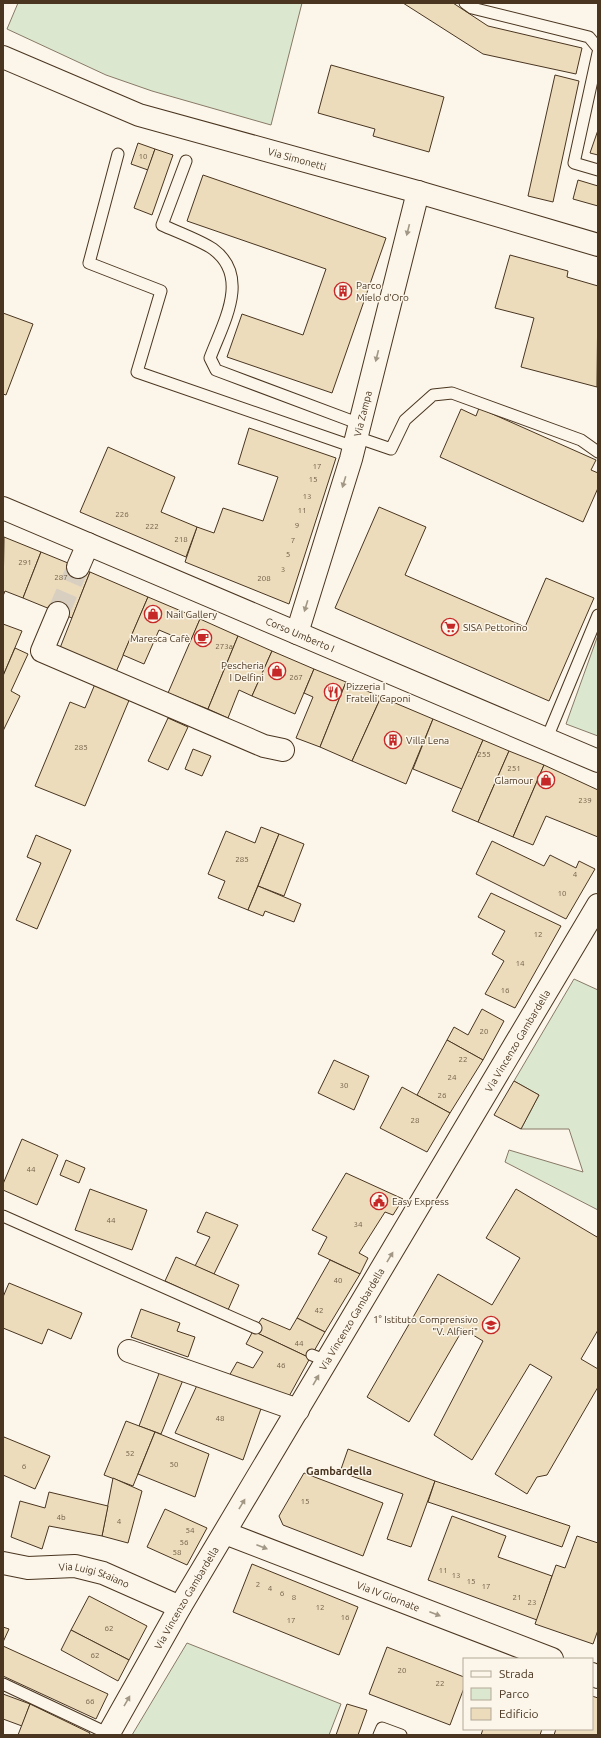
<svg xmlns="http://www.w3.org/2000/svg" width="601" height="1738" font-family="Ubuntu,sans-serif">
  <rect width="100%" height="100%" fill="#fbf6e9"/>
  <g fill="#dce7d0" stroke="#887966">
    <path d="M18 3H302L271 125 152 91 106 75 7 29Z"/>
    <path d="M598 635V736L566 724Z"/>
    <path d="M574 979 598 990V1210L505 1162 509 1150 583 1172 569 1129H521L539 1095 514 1081Z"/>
    <path d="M187 1643 341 1704 329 1735H132Z"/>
  </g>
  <g fill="#ecdcbc" stroke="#4a3520">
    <path d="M403 3H453L488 26 582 48 576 74 483 54Z"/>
    <path d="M331 65 444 97 429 152 373 136 375 129 318 113Z"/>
    <path d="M555 75 579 81 553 202 528 196Z"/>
    <path d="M598 130V155L590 153Z"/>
    <path d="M138 143 155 149 148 170 131 164Z"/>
    <path d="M155 149 173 155 152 215 134 208Z"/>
    <path d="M203 175 386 238 332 393 227 357 242 314 303 335 326 269 187 221Z"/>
    <path d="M578 180 598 186V206L573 199Z"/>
    <path d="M510 255 568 271 567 277 598 286 597 387 521 367 534 318 495 308Z"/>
    <path d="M3 313 33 324 6 395 3 394Z"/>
    <path d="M479 408 596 460 591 470 598 473V488L583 522 440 457 461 409 476 416Z"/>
    <path d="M249 428 336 458 289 604 185 562 197 527 214 533 223 508 263 521 278 477 238 464Z"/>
    <path d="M108 447 175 477 161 512 197 527 186 557 80 512Z"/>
    <path d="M379 507 426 527 405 575 525 627 546 578 594 598 549 701 335 608Z"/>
    <path d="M4 537 41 552 23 598 5 591 3 596Z"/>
    <path d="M41 552 90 572 72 618 23 598Z"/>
    <path d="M90 572 148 597 116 672 60 648Z"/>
    <path d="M148 597 200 619 190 643 159 630 144 664 123 655Z"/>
    <path d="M200 619 238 636 208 709 168 693Z"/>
    <path d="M3 624 22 631 3 676Z"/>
    <path d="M238 636 272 651 252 696 239 690 228 718 208 709Z"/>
    <path d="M15 648 28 654 11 691 20 696 3 731V676Z"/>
    <path d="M272 651 314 669 295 714 252 696Z"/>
    <path d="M314 669 346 682 320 747 296 738 313 697 304 693Z"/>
    <path d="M346 682 381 697 352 761 320 747Z"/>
    <path d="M95 684 130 698 85 806 35 786 70 702 85 708Z"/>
    <path d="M381 697 433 719 406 784 352 761Z"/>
    <path d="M168 718 188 727 168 770 148 761Z"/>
    <path d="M433 719 483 740 462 789 413 769Z"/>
    <path d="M483 740 509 751 478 822 452 811Z"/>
    <path d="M193 749 211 756 202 776 185 769Z"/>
    <path d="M509 751 544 765 513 837 478 822Z"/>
    <path d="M544 765 598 790V837L546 816 533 845 513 837Z"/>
    <path d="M261 827 279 834 248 910 218 898 225 881 208 874 226 831 255 843Z"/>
    <path d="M279 834 304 844 284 896 258 886Z"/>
    <path d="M36 835 71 850 37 929 16 920 41 863 27 857Z"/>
    <path d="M492 841 544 866 550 855 576 868 579 861 595 869 566 919 476 874Z"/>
    <path d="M258 886 301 904 294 922 265 911 263 916 248 910Z"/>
    <path d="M491 893 561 926 515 1008 485 994 504 961 492 954 505 931 478 917Z"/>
    <path d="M482 1009 504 1021 483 1060 447 1040 454 1027 468 1035Z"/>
    <path d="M447 1040 483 1060 450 1113 417 1095Z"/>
    <path d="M334 1060 369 1076 354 1110 318 1093Z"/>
    <path d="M514 1081 539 1095 521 1129 494 1115Z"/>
    <path d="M402 1087 450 1113 427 1152 380 1128Z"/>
    <path d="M22 1139 58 1155 37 1205 3 1190V1184Z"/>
    <path d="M66 1160 85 1168 79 1183 60 1175Z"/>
    <path d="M346 1173 403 1199 393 1215 385 1212 359 1253 368 1258 360 1274 318 1254 327 1237 312 1230Z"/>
    <path d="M90 1189 147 1210 132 1250 75 1230Z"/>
    <path d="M516 1189 597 1237 598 1235V1330L581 1359 598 1369V1387L547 1475 537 1477 527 1494 495 1474 552 1377 530 1364 472 1460 434 1435 483 1341 463 1329 409 1422 367 1397 438 1274 492 1305 520 1258 486 1238Z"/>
    <path d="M206 1212 238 1225 214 1274 195 1266 210 1237 197 1232Z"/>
    <path d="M176 1257 239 1285 228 1310 165 1281Z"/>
    <path d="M330 1260 360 1274 325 1332 297 1318Z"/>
    <path d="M9 1283 82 1313 71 1339 48 1329 42 1344 3 1328V1297Z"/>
    <path d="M141 1309 180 1323 177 1331 195 1337 188 1357 131 1337Z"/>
    <path d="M262 1318 290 1330 297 1318 325 1332 310 1358 253 1331Z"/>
    <path d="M253 1331 310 1358 287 1400 229 1376 237 1362 253 1368 263 1352 246 1344Z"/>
    <path d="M160 1371 183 1380 161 1434 139 1426Z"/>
    <path d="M199 1381 263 1403 243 1460 175 1433Z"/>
    <path d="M126 1421 155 1432 133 1486 104 1475Z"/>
    <path d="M155 1432 209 1454 195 1497 138 1474Z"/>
    <path d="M4 1437 50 1456 35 1489 3 1475V1440Z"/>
    <path d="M348 1449 435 1481 411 1547 387 1539 403 1494 340 1472Z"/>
    <path d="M304 1473 383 1503 363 1556 283 1525 279 1516Z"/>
    <path d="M113 1478 142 1491 128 1543 102 1536Z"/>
    <path d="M435 1481 570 1526 562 1547 428 1502Z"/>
    <path d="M49 1492 108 1506 102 1536 49 1526 42 1549 11 1537 20 1501 45 1508Z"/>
    <path d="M165 1509 207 1528 187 1565 147 1547Z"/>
    <path d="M452 1516 506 1536 498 1557 552 1576 537 1620 428 1580Z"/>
    <path d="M577 1536 598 1543V1630L593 1644 535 1624 556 1565 565 1568Z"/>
    <path d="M252 1564 358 1607 339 1655 233 1612Z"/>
    <path d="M89 1596 147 1626 129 1660 71 1630Z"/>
    <path d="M3 1627 9 1629 3 1642Z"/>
    <path d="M71 1630 129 1660 118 1681 61 1650Z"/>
    <path d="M3 1646 108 1694 96 1719 3 1676Z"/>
    <path d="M387 1647 464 1677V1688L450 1725 369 1694Z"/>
    <path d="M3 1694 30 1704 22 1726 3 1719Z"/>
    <path d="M592 1696 598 1698V1735H554L556 1729H592Z"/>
    <path d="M30 1704 90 1733 89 1735H18Z"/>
    <path d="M347 1704 367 1710 358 1735H336Z"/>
    <path d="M483 1729H542L540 1735H481Z"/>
  </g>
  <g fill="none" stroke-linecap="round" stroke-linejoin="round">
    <path stroke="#d8cfc1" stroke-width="22" stroke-dasharray="22 11" stroke-linecap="butt" d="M58 613 78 567"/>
    <defs>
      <g id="service">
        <path d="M465 3 472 8 589 37 598 48"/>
        <path d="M598 53 574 163 598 170"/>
        <path d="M118 154 89 263 161 291 137 372 354 447"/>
        <path d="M186 161 162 225C175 231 202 241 213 249 251 277 223 323 210 358L216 370 360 424"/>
        <path d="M356 437 391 449 405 420 433 395 452 393 581 440 598 452"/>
        <path d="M547 738 598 615"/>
        <path d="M3 1216 256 1328"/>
        <path d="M312 1355 327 1361"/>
        <path d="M3 1684 109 1734"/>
        <path d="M379 1735 382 1728 401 1735"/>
      </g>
      <g id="minor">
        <path d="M78 567 88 544"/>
        <path d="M58 613 42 651 264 746 283 750"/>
        <path id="s1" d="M297 633 351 459 418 192"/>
        <path d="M129 1351 298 1410"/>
        <path id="s2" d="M225 1533 552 1659"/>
        <path id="s3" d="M3 1563 28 1568 75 1566 103 1573 180 1607"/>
        <path d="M592 1674 598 1677"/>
        <path id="s4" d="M108 1735 180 1607 598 905"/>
      </g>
      <g id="tertiary">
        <path id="s5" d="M3 508 598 761"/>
      </g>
      <g id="primary">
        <path id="s6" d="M3 57 139 115 418 192 598 245"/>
      </g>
    </defs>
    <use href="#service" stroke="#4a3520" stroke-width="13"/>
    <use href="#minor" stroke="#4a3520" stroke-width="24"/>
    <use href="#tertiary" stroke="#4a3520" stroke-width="24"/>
    <use href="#primary" stroke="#4a3520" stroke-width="24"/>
    <use href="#service" stroke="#fbf6e9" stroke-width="11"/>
    <use href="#minor" stroke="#fbf6e9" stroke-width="22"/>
    <use href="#tertiary" stroke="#fbf6e9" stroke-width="22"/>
    <use href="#primary" stroke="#fbf6e9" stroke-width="22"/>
  </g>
  <defs><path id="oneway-solid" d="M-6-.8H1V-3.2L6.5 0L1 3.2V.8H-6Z"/></defs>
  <g fill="#a29684">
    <use href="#oneway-solid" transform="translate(408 230) rotate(104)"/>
    <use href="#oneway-solid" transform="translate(377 356) rotate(104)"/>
    <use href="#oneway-solid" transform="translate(344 482) rotate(107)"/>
    <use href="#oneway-solid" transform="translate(306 606) rotate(107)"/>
    <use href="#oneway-solid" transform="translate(390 1257) rotate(-59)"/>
    <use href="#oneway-solid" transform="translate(316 1380) rotate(-60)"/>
    <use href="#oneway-solid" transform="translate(242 1504) rotate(-59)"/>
    <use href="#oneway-solid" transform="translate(262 1547) rotate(21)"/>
    <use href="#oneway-solid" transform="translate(435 1614) rotate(21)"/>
    <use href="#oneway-solid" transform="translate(127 1701) rotate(-60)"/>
  </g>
  <defs>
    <symbol id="building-ring" viewBox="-11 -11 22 22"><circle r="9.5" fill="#fbf6e9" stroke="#c62828" stroke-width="1.5"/><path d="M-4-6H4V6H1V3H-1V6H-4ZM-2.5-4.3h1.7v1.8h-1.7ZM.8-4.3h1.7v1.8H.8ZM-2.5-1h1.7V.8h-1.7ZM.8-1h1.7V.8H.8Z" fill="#c62828"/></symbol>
    <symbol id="shop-ring" viewBox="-11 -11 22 22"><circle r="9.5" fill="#fbf6e9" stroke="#c62828" stroke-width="1.5"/><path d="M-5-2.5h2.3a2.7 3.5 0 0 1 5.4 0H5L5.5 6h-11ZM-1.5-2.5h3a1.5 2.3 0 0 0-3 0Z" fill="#c62828"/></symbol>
    <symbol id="supermarket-ring" viewBox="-11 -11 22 22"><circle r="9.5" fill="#fbf6e9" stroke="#c62828" stroke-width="1.5"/><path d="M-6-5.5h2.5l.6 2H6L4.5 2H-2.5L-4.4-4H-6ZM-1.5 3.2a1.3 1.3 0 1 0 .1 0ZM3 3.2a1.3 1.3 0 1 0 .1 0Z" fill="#c62828"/></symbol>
    <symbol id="cafe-ring" viewBox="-11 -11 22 22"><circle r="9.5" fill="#fbf6e9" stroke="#c62828" stroke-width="1.5"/><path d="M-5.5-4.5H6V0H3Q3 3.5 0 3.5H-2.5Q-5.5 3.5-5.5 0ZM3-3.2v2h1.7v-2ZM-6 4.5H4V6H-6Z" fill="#c62828"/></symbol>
    <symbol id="restaurant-ring" viewBox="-11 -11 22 22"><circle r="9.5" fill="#fbf6e9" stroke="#c62828" stroke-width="1.5"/><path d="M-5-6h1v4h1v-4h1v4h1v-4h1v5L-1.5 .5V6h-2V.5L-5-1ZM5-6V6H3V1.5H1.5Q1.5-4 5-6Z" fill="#c62828"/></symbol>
    <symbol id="civic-ring" viewBox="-11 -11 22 22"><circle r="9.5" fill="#fbf6e9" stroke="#c62828" stroke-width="1.5"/><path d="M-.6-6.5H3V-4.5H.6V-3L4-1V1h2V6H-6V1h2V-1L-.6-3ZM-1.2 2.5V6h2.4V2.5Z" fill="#c62828"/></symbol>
    <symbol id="school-ring" viewBox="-11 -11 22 22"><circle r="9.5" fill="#fbf6e9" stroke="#c62828" stroke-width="1.5"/><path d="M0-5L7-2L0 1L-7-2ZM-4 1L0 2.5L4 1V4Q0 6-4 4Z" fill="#c62828"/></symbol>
  </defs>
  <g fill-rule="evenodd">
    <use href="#building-ring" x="333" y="281" width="20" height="20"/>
    <use href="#shop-ring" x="143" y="604" width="20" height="20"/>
    <use href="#supermarket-ring" x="440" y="617" width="20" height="20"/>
    <use href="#cafe-ring" x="193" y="628" width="20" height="20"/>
    <use href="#shop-ring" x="267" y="661" width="20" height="20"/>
    <use href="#restaurant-ring" x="323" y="682" width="20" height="20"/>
    <use href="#building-ring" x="383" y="730" width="20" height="20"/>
    <use href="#shop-ring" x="536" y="770" width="20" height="20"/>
    <use href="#civic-ring" x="369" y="1191" width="20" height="20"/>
    <use href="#school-ring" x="481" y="1315" width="20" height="20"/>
  </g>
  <g text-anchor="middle" stroke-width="3" stroke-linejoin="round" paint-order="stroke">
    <g font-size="8" fill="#725f47">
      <text x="143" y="159">10</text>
      <text x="317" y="469">17</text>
      <text x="313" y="482">15</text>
      <text x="307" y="499">13</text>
      <text x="302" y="513">11</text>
      <text x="122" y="517">226</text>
      <text x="297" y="528">9</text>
      <text x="152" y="529">222</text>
      <text x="181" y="542">218</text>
      <text x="293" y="543">7</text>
      <text x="288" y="557">5</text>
      <text x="25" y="565">291</text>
      <text x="283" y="572">3</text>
      <text x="61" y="580">287</text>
      <text x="264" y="581">208</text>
      <text x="224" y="649">273a</text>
      <text x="296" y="680">267</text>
      <text x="81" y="750">285</text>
      <text x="484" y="757">255</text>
      <text x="514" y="771">251</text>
      <text x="585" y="803">239</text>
      <text x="242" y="862">285</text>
      <text x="575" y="877">4</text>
      <text x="562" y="896">10</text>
      <text x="538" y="937">12</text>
      <text x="520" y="966">14</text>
      <text x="505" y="993">16</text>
      <text x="484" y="1034">20</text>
      <text x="463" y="1062">22</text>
      <text x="452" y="1080">24</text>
      <text x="344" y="1088">30</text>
      <text x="442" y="1098">26</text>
      <text x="415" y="1123">28</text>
      <text x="31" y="1172">44</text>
      <text x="111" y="1223">44</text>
      <text x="358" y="1227">34</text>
      <text x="338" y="1283">40</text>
      <text x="319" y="1313">42</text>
      <text x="299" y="1346">44</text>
      <text x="281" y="1368">46</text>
      <text x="220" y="1421">48</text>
      <text x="130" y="1456">52</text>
      <text x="174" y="1467">50</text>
      <text x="24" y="1469">6</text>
      <text x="305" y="1504">15</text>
      <text x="61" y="1520">4b</text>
      <text x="119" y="1524">4</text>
      <text x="190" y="1533">54</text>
      <text x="184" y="1545">56</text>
      <text x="177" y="1555">58</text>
      <text x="443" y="1573">11</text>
      <text x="456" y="1578">13</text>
      <text x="471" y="1584">15</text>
      <text x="258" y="1587">2</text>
      <text x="486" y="1589">17</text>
      <text x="270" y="1591">4</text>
      <text x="282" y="1596">6</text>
      <text x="294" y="1600">8</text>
      <text x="517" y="1600">21</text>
      <text x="532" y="1605">23</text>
      <text x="320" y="1610">12</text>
      <text x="345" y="1620">16</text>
      <text x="291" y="1623">17</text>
      <text x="109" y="1631">62</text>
      <text x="95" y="1658">62</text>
      <text x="402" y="1673">20</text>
      <text x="440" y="1686">22</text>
      <text x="90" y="1704">66</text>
    </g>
    <g font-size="10" fill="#4a3520" stroke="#fbf6e9">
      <text dy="4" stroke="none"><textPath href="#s6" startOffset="312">Via Simonetti</textPath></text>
      <text dy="4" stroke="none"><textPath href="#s1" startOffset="229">Via Zampa</textPath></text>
      <text dy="4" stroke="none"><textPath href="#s5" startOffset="323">Corso Umberto I</textPath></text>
      <text dy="4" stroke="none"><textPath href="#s4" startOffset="806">Via Vincenzo Gambardella</textPath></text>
      <text dy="4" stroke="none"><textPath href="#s4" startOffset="482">Via Vincenzo Gambardella</textPath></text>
      <text dy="4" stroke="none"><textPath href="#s3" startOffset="93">Via Luigi Staiano</textPath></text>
      <text dy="4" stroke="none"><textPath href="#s2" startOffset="175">Via IV Giornate</textPath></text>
      <text dy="4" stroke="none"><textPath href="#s4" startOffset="158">Via Vincenzo Gambardella</textPath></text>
    </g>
    <g font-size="10" fill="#4a3520" stroke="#fbf6e9" text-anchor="start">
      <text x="356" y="289">Parco<tspan x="356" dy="12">Mielo d'Oro</tspan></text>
      <text x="166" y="618">Nail Gallery</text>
      <text x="463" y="631">SISA Pettorino</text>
      <text x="190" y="642" text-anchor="end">Maresca Cafè</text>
      <text x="264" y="669" text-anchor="end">Pescheria<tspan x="264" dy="12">I Delfini</tspan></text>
      <text x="346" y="690">Pizzeria I<tspan x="346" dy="12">Fratelli Caponi</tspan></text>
      <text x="406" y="744">Villa Lena</text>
      <text x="533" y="784" text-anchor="end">Glamour</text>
      <text x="392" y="1205">Easy Express</text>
      <text x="478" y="1323" text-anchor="end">1° Istituto Comprensivo<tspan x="478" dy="12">"V. Alfieri"</tspan></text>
    </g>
    <g font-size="11" font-weight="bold" fill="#4a3520" stroke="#fbf6e9">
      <text x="339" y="1475">Gambardella</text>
    </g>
  </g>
  <rect width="601" height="1738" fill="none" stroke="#4a3520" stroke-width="8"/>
  <rect x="463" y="1658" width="130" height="72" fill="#fbf6e9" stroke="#b4a999"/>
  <rect x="471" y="1671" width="20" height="6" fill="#fbf6e9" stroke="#b4a999"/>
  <text x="499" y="1678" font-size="12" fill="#4a3520">Strada</text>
  <rect x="471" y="1688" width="20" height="12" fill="#dce7d0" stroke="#b4a999"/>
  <text x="499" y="1698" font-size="12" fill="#4a3520">Parco</text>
  <rect x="471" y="1708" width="20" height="12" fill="#ecdcbc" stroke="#b4a999"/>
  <text x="499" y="1718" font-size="12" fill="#4a3520">Edificio</text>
</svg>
